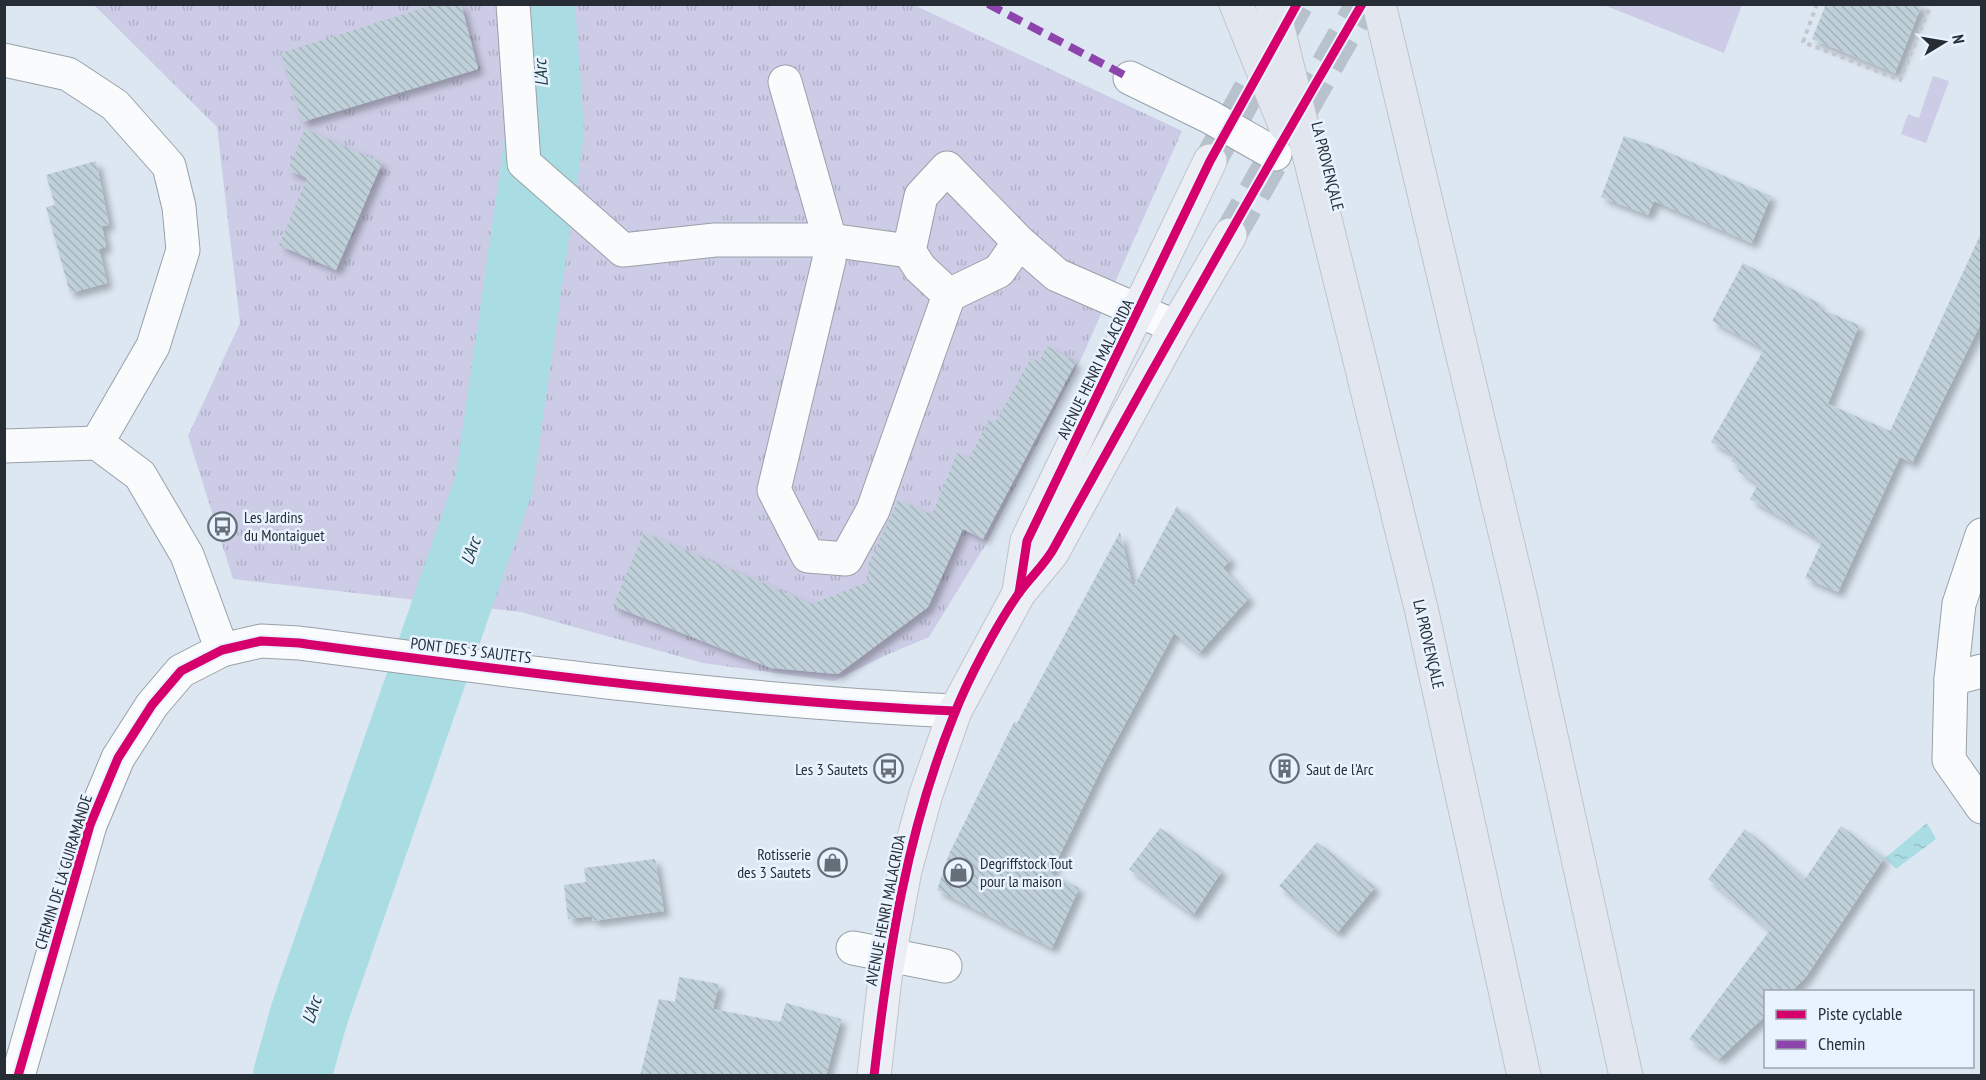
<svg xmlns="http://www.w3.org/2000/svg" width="1986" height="1080" font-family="'PT Sans Narrow',sans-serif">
  <defs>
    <pattern id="park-tufts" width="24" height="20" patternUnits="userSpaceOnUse" patternTransform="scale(1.5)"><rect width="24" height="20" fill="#cccce6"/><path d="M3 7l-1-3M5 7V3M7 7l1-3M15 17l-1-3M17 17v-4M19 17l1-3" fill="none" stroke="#afb0c6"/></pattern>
    <pattern id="water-ripples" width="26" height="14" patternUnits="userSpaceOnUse" patternTransform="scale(1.5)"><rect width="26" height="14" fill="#aadde3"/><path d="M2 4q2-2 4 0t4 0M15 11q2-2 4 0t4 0" fill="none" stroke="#92bec3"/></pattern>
    <pattern id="building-back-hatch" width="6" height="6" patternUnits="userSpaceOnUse" patternTransform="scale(1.5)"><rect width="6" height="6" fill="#bfd0d9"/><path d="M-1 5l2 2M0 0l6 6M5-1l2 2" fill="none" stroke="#a4b3bb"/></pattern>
    <filter id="shadow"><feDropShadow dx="5.5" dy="5.5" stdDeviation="3" flood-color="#0004"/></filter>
  </defs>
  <rect width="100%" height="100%" fill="#dce7f2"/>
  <g fill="#cccce6">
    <path d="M1604 5H1742L1724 53Z"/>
    <path d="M1933 76 1949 81 1926 143 1901 134 1908 114 1919 118Z"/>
  </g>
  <path fill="url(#park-tufts)" d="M94 5H914L1182 131 1082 357 986 544 929 637 884 656 834 681 703 663 521 612 233 579 188 436 240 323 217 127Z"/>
  <path fill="url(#water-ripples)" d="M1927 823 1936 839 1896 869 1885 858Z"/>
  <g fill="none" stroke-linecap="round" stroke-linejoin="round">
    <path stroke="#aadde3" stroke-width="78" d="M292 1076 309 1015 494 484 545 132 536 4"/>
  </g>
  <g fill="url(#building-back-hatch)" filter="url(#shadow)">
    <path d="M436 4H461L478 69 302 122 281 53Z"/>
    <path d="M1826 4H1922L1895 73 1812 39Z"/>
    <path d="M305 129 382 163 336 270 279 245 307 178 288 170Z"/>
    <path d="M1624 136 1651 145 1771 196 1752 243 1654 201 1648 215 1601 197Z"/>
    <path d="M96 161 109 225 102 226 106 247 99 249 107 283 70 293 46 207 55 205 46 175Z"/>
    <path d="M1982 231V321L1912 463 1900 457 1838 592 1805 578 1822 541 1750 499 1758 484 1738 471 1741 467 1731 461 1734 455 1711 442 1764 349 1712 321 1743 263 1820 304 1818 308 1859 325 1828 404 1890 431Z"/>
    <path d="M1047 346 1076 362 983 539 963 529 928 607 838 674 771 668 613 606 644 533 812 604 870 581 868 565 898 500 932 515 957 453 969 459 989 420 995 423 1031 358 1039 362Z"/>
    <path d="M1177 506 1231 560 1223 568 1249 598 1199 653 1174 633 1104 763 1051 873 1079 888 1052 948 937 890 949 854 1014 722 1017 723 1120 532 1133 588Z"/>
    <path d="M1841 826 1884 858 1806 977 1791 992H1766V1015L1719 1059 1689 1039 1770 930 1708 879 1745 829 1805 879Z"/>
    <path d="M1160 828 1222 871 1193 915 1129 869Z"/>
    <path d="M1317 842 1375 887 1337 933 1279 886Z"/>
    <path d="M655 859 664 911 593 921 592 916 568 919 564 885 586 882 584 868Z"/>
    <path d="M679 977 719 984 713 1009 780 1022 786 1003 841 1019 826 1076H640L659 999 675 1002Z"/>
  </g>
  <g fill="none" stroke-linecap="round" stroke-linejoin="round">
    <g stroke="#b8c2cc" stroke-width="33" stroke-dasharray="33 16" stroke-linecap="butt">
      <path d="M1210 161 1297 4"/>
      <path d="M1230 235 1362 4"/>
    </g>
    <defs>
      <g id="minor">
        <path d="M513 4 524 163 623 250 715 240H830L909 251"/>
        <path d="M4 60 68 74 115 105 169 166 179 207 183 250 153 346 97 443"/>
        <path d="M1130 78 1210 117 1275 154"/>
        <path d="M785 82 830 240 829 260 774 490 808 556 846 559 873 510 949 295"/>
        <path d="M1019 242 999 271 949 295 920 268 909 251 921 196 947 168 1019 242 1057 275 1176 327"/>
        <path d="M4 446 97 443 140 475 187 555 222 650"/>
        <path d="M1982 535 1959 604 1951 679 1949 760 1982 807"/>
        <path d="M1951 679 1982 671"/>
        <path d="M853 948 945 966"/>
        <path d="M18 1076 90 825 118 758 152 705 181 671 222 650 261 641 299 643C518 672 735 701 955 711"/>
      </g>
      <g id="major">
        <path d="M1019 591 1027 541 1210 161"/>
        <path d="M874 1076 885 978 905 870 926 794 955 711 1019 593 1052 553 1176 327 1230 235"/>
      </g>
      <g id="highway">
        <path d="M1236 4 1285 125"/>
        <path d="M1272 4 1421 608 1524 1076"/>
        <path d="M1379 4 1519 591 1626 1076"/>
      </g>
    </defs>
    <use href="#minor" stroke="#98a1a8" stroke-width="35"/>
    <use href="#major" stroke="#bfc4ca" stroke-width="35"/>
    <use href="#highway" stroke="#bfc4ca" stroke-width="35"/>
    <path stroke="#c3c7cd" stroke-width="4" stroke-dasharray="4.5 4.5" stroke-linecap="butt" d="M1817 4 1803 42 1900 80 1931 4"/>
    <use href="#minor" stroke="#fafbfd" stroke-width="33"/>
    <use href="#major" stroke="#ebeff5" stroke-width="33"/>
    <use href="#highway" stroke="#e2e6ef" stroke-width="33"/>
    <path stroke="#8e44ad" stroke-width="8" stroke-dasharray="15 8" stroke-linecap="butt" d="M988 4 1130 78"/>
    <defs>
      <g id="cycleway">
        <path d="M1019 593 1027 541 1210 161 1297 4"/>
        <path d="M18 1076 90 825 118 758 152 705 181 671 222 650 261 641 299 643C518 672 735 701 955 711"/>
        <path d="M874 1076C888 952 907 831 954 715 968 679 997 624 1019 593 1030 577 1046 564 1055 546 1155 364 1257 184 1362 4"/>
      </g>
    </defs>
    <use href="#cycleway" stroke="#e8f3ff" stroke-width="13"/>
    <use href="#cycleway" stroke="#d6006c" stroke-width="9"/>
  </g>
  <defs>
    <symbol id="bus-ring" viewBox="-11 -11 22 22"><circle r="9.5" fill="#e8f3ff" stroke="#666e77" stroke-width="1.5"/><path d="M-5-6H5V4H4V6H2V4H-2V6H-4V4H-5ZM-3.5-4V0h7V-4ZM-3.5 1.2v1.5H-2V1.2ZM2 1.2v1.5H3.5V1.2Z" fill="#666e77"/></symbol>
    <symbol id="building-ring" viewBox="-11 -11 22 22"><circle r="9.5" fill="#e8f3ff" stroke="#666e77" stroke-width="1.5"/><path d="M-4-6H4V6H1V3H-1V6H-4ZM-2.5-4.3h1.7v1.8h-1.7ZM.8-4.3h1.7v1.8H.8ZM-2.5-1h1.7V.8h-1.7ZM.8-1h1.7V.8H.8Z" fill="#666e77"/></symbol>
    <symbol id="shop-ring" viewBox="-11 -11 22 22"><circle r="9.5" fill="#e8f3ff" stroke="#666e77" stroke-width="1.5"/><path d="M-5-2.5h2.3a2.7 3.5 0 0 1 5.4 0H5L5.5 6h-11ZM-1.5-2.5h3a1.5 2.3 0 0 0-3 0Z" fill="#666e77"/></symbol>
  </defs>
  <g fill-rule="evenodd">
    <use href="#bus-ring" x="206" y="510" width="33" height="33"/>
    <use href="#bus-ring" x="872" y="752" width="33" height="33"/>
    <use href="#building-ring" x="1268" y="752" width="33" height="33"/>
    <use href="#shop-ring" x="816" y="846" width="33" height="33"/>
    <use href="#shop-ring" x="942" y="856" width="33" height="33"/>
  </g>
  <g text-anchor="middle" stroke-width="5" stroke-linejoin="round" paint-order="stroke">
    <g font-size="16" fill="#262d35" stroke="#e8f3ff">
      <text transform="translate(1328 166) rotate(76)" y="6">LA PROVENÇALE</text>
      <text transform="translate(1095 369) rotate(-64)" y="6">AVENUE HENRI MALACRIDA</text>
      <text transform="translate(1429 644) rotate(77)" y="6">LA PROVENÇALE</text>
      <text transform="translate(471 650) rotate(7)" y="6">PONT DES 3 SAUTETS</text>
      <text transform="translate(63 872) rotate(-73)" y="6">CHEMIN DE LA GUIRAMANDE</text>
      <text transform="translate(885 910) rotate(-79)" y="6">AVENUE HENRI MALACRIDA</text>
    </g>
    <g font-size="16" fill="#262d35" stroke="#e8f3ff" text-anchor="start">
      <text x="244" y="523">Les Jardins<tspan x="244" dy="18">du Montaiguet</tspan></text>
      <text x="868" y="775" text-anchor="end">Les 3 Sautets</text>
      <text x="1306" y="775">Saut de l'Arc</text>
      <text x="811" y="860" text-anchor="end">Rotisserie<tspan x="811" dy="18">des 3 Sautets</tspan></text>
      <text x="980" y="869">Degriffstock Tout<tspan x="980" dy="18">pour la maison</tspan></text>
    </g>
    <g font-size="18" font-style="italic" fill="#1b3d3f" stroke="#e8f3ff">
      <text transform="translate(541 73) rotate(-94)" y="6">L'Arc</text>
      <text transform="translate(471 551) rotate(-71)" y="6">L'Arc</text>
      <text transform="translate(312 1010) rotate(-72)" y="6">L'Arc</text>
    </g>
  </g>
  <rect width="1986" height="1080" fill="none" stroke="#262d35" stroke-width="12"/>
  <rect x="1764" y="990" width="210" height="78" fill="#e8f3ff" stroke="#9aa4ae" stroke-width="1.5"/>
  <rect x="1776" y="1010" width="30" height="9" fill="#d6006c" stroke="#9aa4ae" stroke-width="1.5"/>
  <text x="1818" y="1020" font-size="18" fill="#262d35">Piste cyclable</text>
  <rect x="1776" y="1040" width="30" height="9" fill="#8e44ad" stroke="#9aa4ae" stroke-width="1.5"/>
  <text x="1818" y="1050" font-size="18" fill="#262d35">Chemin</text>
  <g transform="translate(1944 42) rotate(79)" stroke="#e8f3ff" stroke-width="4.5" paint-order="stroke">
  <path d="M0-4.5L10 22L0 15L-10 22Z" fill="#262d35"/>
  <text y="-9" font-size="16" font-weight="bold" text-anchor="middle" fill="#262d35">N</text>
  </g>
</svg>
